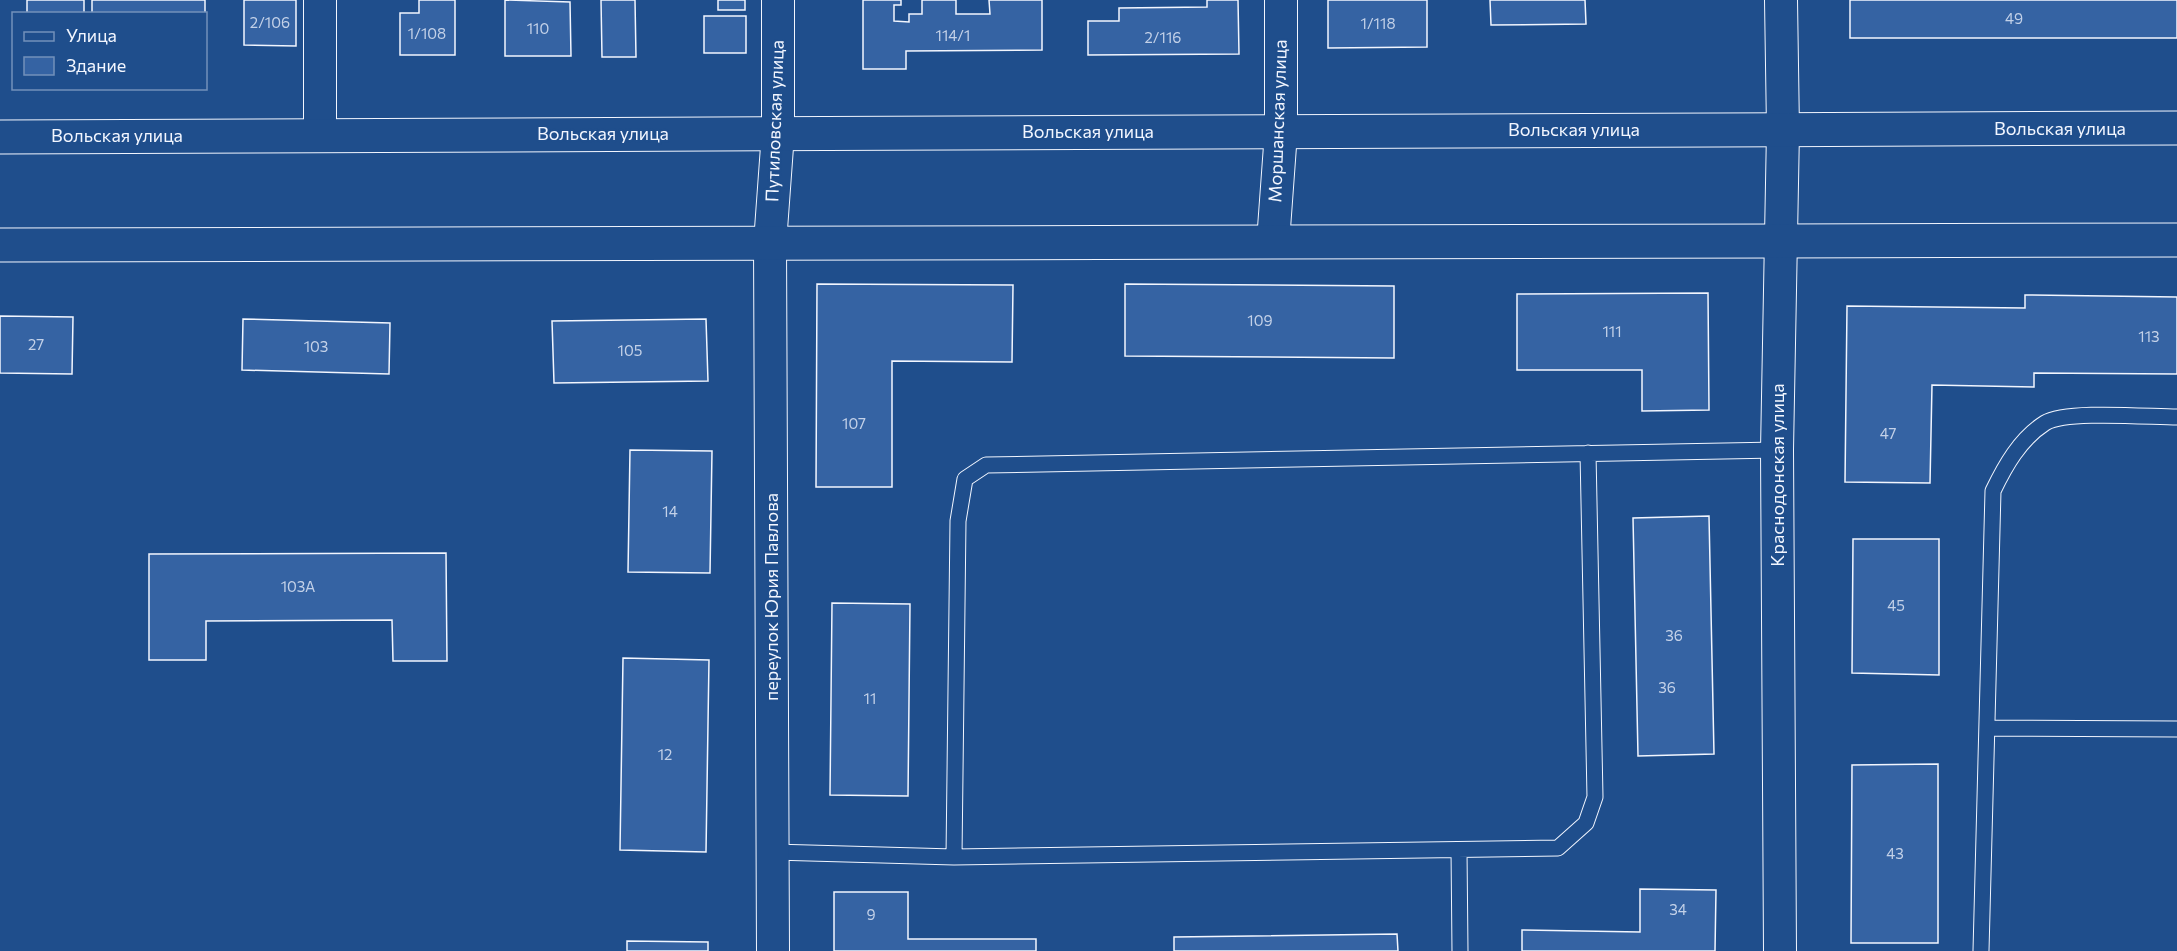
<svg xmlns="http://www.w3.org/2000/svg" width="2177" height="951" viewBox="0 0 2177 951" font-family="Commissioner,sans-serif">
<rect width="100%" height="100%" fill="#1f4e8c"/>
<!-- building -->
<path fill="#3563a3" stroke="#f2f6ff" stroke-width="1.5" d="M27 0H84V14H27Z
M92 0H205V14H92Z
M244 0H296V46L244 45Z
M419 0H455V55H400V13H419Z
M505 0 570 2 571 56H505Z
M601 0H635L636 57H602Z
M718 0H745V10H718Z
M863 0H901V5H894V21L909 22V14H922V0H956V14H990L989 0H1042V50L906 51V69H863Z
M1207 0H1238L1239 54 1088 55V21H1119V8L1207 7Z
M1328 0H1427V47L1328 48Z
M1490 0H1585L1586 24 1491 25Z
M1850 0H2177V38H1850Z
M704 16H746V53H704Z
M817 284 1013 285 1012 362 892 361V487H816Z
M1125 284 1394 286V358L1125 356Z
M1708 293 1709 410 1642 411V370H1517V294Z
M2025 295 2177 297V374L2034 373V387L1932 385 1930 483 1845 482 1847 306 2025 308Z
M0 316 73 317 72 374 0 373Z
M243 319 390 323 389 374 242 370Z
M706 319 708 381 554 383 552 321Z
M630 450 712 451 710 573 628 572Z
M1709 516 1714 754 1638 756 1633 518Z
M1853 539H1939V675L1852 673Z
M446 553 447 661H393L392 620 206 621V660H149V554Z
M832 603 910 604 908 796 830 795Z
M623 658 709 660 706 852 620 850Z
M1938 764V943H1851L1852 765Z
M1640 889 1716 890 1715 951H1522V930L1640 932Z
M834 892H908V939H1036V951H834Z
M1397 934 1398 951H1174V937Z
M627 941 708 942V951H627Z"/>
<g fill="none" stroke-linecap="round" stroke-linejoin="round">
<defs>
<path id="lane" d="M1987 728 2177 729
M1459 850 1460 951
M773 852 954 857 1558 848 1586 823 1595 797 1588 453
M954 857 958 521 965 479 986 465 1777 450
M1981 951 1993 491C2005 466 2020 439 2045 423 2066 410 2149 417 2177 417"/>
<path id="street" d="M320 0V135
M1273 242 1281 132V0
M773 951 770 243 778 133V0
M1780 951 1777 450 1783 130 1781 0"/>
<path id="secondary" d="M0 137 2177 128
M0 245 2177 240"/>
</defs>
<!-- lane casing -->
<use href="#lane" stroke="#f2f6ff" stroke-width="17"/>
<!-- street casing -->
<use href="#street" stroke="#f2f6ff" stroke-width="34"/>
<!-- secondary casing -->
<use href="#secondary" stroke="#f2f6ff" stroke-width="35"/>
<!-- lane -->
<use href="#lane" stroke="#1f4e8c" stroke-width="15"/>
<!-- street -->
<use href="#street" stroke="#1f4e8c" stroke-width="32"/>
<!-- secondary -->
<use href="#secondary" stroke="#1f4e8c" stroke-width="33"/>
</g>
<g text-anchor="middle" stroke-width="4.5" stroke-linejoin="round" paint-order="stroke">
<!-- number labels -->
<g font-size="15" fill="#c3d1e8">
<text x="2014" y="24">49</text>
<text x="270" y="28">2/106</text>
<text x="1378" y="29">1/118</text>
<text x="538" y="34">110</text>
<text x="427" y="39">1/108</text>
<text x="953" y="41">114/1</text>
<text x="1163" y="43">2/116</text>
<text x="1260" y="326">109</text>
<text x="1612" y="337">111</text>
<text x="2149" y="342">113</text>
<text x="36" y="350">27</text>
<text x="316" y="352">103</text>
<text x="630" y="356">105</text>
<text x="854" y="429">107</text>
<text x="1888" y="439">47</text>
<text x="670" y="517">14</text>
<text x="298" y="592">103А</text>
<text x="1896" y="611">45</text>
<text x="1674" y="641">36</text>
<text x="1667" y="693">36</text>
<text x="870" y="704">11</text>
<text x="665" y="760">12</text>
<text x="1895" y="859">43</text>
<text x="1678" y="915">34</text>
<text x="871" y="920">9</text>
</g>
<!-- street labels -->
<g font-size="18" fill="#f2f6ff" stroke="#1f4e8c">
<text transform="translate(775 121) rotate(-88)" y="6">Путиловская улица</text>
<text transform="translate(1278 121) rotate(-88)" y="6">Моршанская улица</text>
<text x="2060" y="135">Вольская улица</text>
<text x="1574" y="136">Вольская улица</text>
<text x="1088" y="138">Вольская улица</text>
<text x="603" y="140">Вольская улица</text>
<text x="117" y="142">Вольская улица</text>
<text transform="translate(1778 475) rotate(-90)" y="6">Краснодонская улица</text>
<text transform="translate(772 597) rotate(-90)" y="6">переулок Юрия Павлова</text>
</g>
</g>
<!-- legend -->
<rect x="12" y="12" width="195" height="78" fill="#1f4e8c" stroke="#7391ba" stroke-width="1.5"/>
<rect x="24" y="32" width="30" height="9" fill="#1f4e8c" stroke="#7391ba" stroke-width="1.5"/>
<text x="66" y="42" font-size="18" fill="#f2f6ff">Улица</text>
<rect x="24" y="57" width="30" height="18" fill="#3563a3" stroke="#7391ba" stroke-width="1.5"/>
<text x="66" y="72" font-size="18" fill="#f2f6ff">Здание</text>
</svg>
